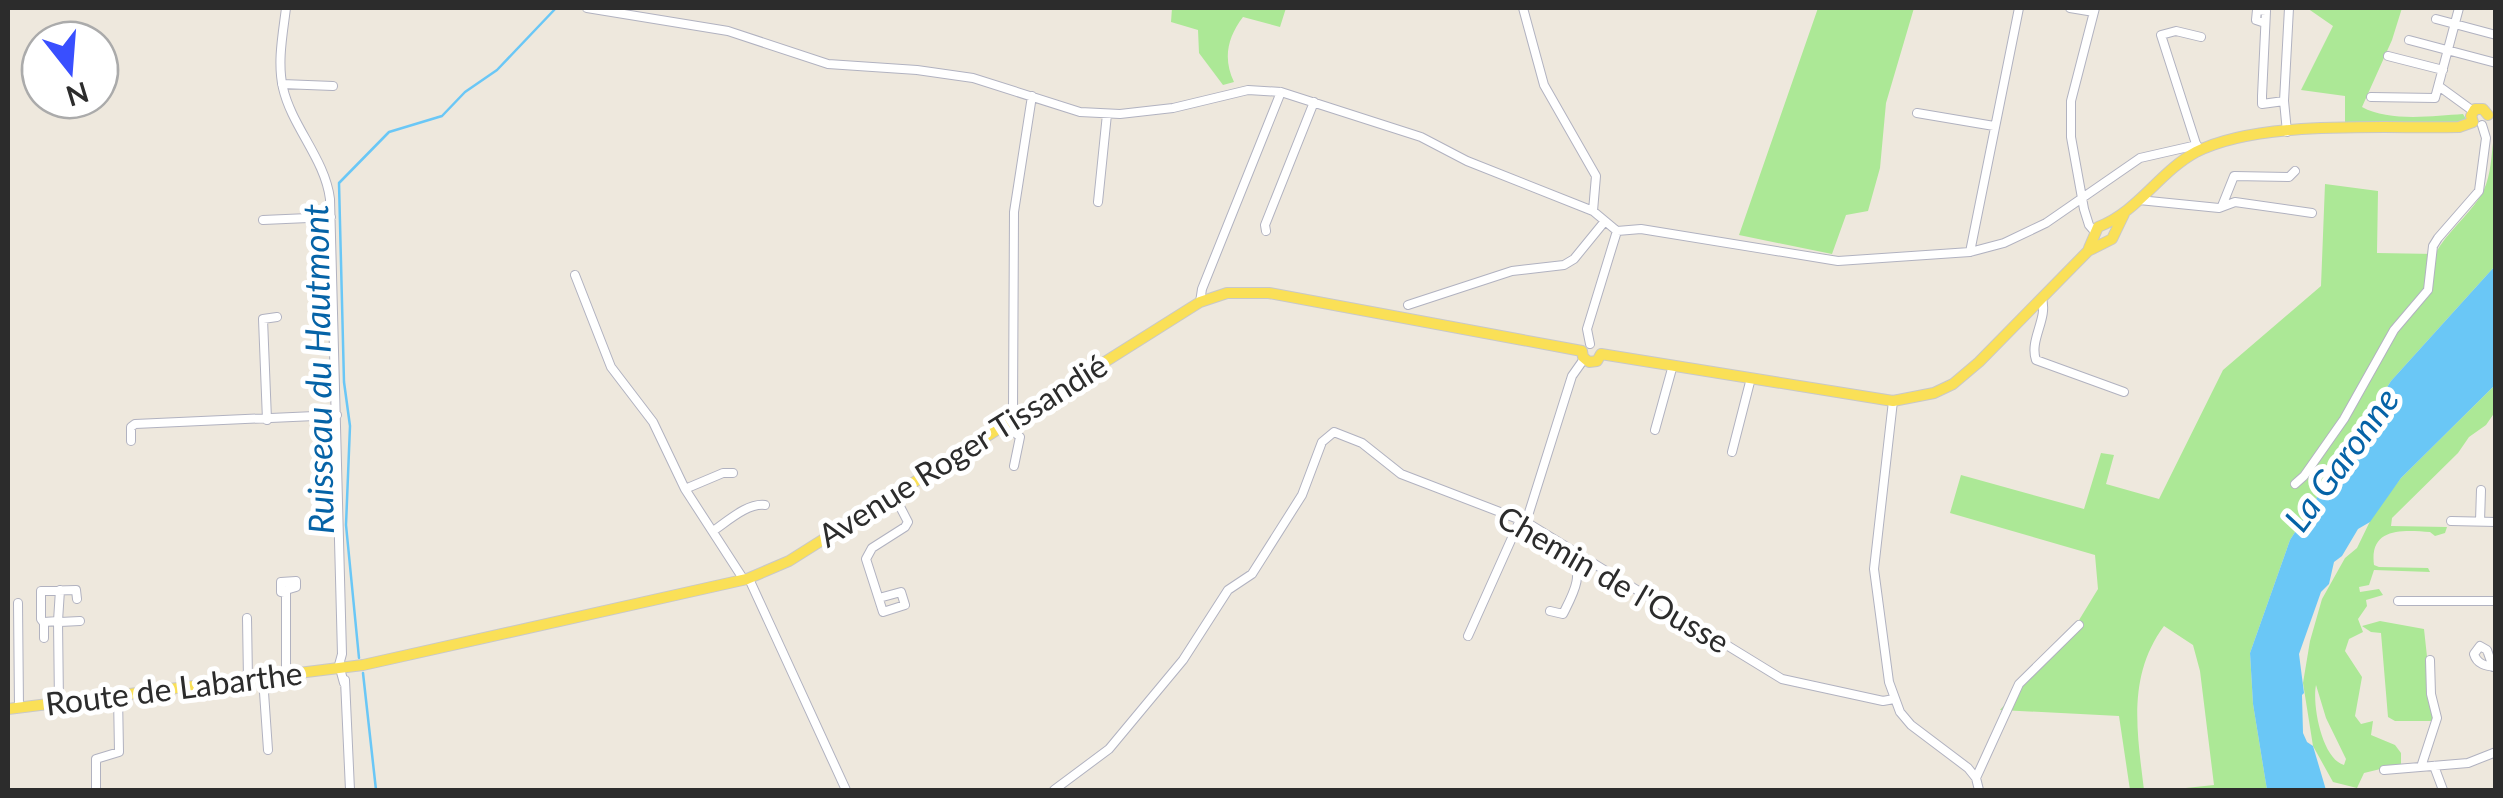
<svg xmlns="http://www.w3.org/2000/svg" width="2503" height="798" viewBox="0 0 2503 798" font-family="Lato,sans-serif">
<rect width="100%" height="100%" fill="#eee8dd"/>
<!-- green -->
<path fill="#ace896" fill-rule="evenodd" d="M1172 8H1286L1280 27 1243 17C1227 38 1223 59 1234 82L1223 85 1199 53 1198 30 1171 22Z
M1818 8H1914L1886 103 1880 168 1868 211 1846 215 1832 254 1739 235Z
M2307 8H2402L2392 40 2362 107C2389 122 2433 116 2463 114L2466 119 2459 124H2345V96L2301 90 2333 26Z
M2493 143 2495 266 2391 381 2290 540 2250 653 2253 704 2267 790H2167L2214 785 2200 671 2193 645 2164 626C2127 676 2137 732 2144 790H2130L2119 716 2000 710 2076 625 2098 589 2095 555 1950 513 1961 475 2084 509 2101 453 2114 455 2106 484 2159 499 2223 370 2321 286 2325 184 2378 191 2377 253 2435 254C2448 231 2466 218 2480 197 2490 182 2491 161 2493 143Z
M2495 385V412L2486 425 2469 437 2458 453 2392 518 2391 526 2447 527 2445 533 2435 536 2430 532C2403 530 2369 527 2374 565L2379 567 2428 568 2430 572 2374 570 2369 585 2359 587 2360 592 2379 589 2383 595 2366 600 2367 606 2358 619 2363 632 2349 639 2345 651 2362 677 2355 716 2361 724 2373 721 2371 735 2395 745 2401 753V764L2364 773 2357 788 2333 782 2313 746 2303 683 2310 641 2322 599 2345 558 2357 548 2374 513 2401 478ZM2316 685 2326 718 2346 759 2344 765C2322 759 2312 705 2316 685Z
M2380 621 2424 629 2434 721H2395L2388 717 2381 633 2371 632 2362 626Z"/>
<!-- water -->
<path fill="#6ac7f6" d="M2495 266V385L2401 478 2370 522 2358 529 2342 556 2334 562 2329 584 2321 592 2299 654 2304 693 2302 695 2303 733 2307 742 2313 746 2326 790H2267L2253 704 2250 653 2290 540 2391 381Z"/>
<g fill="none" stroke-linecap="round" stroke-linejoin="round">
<!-- stream -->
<path stroke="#6ac7f6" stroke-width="2.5" d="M359 658 346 525 350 426 344 382 339 183 389 132 442 116 465 92 497 70 556 8
M363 673 376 790"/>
<defs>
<path id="minor" d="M286 8C283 33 277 62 283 88 292 127 325 159 330 199L342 654 339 665 344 683
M587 8 728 31 828 64 917 70 973 78 1080 112 1120 114 1173 108 1248 90 1281 92 1421 137 1467 161 1593 211
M1523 8 1544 85 1596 176 1593 211 1617 231 1587 329 1590 344
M2070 8 2094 12
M2436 19 2496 35
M2265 23 2256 20 2257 10 2266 11 2262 96V104L2284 101
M2409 40 2496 63
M2388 56 2443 70
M282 84 333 86
M2440 87 2473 111
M2371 97 2435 98 2459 8
M1917 113 1994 126
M2287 132 2284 101 2289 8
M2197 147 2161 35 2176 31 2201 37
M2139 200 2219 208 2235 202 2312 213
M1098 202 1107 114
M2222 206 2234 176 2289 177 2295 171
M263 220 331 217
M1266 231 1265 225 1314 102
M1617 231 1641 229 1838 261 1970 252 2004 243 2046 223 2140 158 2197 145
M2095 232 2089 225 2084 209 2071 137V101L2095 8
M1970 252 2019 8
M575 275 611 367 653 422 685 489 742 577 750 581 846 790
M2042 299C2048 319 2029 340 2036 360L2124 392
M1200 302 1202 289 1281 92
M1408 305 1512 271 1564 265 1574 259 1605 221
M1893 401 1874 569 1889 682 1900 712 1911 725 1968 768 1976 778 1979 790
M1016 417 1013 411 1014 212 1032 96
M267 420 263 319 277 317
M1005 424 1020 437 1014 466
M1655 430 1673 365
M131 441V427L135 424 337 415
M1732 452 1751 378
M2295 484 2304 476 2344 419 2394 330 2428 290 2433 246 2438 238 2479 191 2486 138 2482 125
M685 489 723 473H733
M2451 521 2496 522
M2480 521 2481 490
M1526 522 1572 376 1584 359
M713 531C728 521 747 503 765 505
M286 593 281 592V582L296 581V587L286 590V675
M879 598 901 592 905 605 883 612 866 559 872 548 905 527 908 522 894 495
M2398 601H2496
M18 603 19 708
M1550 611 1563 614C1574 592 1584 576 1571 553
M247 618 248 680
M58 621 60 590
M60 622 80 621
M44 623 41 619V591L76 590 77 599
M1468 636 1520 520
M44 638V622L58 621 59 704
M2493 667 2487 650 2480 646 2474 654C2477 664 2485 666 2496 667
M263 678 268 750
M345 680 350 790
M2434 766 2443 790
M2421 767 2437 718 2431 694 2430 660
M2384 770 2468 763 2496 752
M1976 778 2019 684 2079 625
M96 790V759L119 752 118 696
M1054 790 1109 749 1183 660 1228 590 1252 574 1302 495 1322 442 1334 432 1362 443 1401 474 1526 522 1782 679 1883 701 1894 699"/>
<path id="major" d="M2473 122 2471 116 2475 109H2483L2488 115
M2089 248 2098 227C2138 212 2159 172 2196 152 2260 119 2386 129 2459 127L2473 122
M1582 351 1583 357 1589 362 1597 361 1601 354
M1601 354 1893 401 1934 393 1953 384 1979 362 2088 251 2112 239 2124 214
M8 709 363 665 747 579 789 561 1200 302 1227 293H1269L1582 351"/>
</defs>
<!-- minor casing -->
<use href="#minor" stroke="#b1b2c0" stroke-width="10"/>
<!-- major casing -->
<use href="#major" stroke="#c8c8c8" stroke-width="12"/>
<!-- minor -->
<use href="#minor" stroke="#fff" stroke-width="8"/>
<!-- major -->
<use href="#major" stroke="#fae057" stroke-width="10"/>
</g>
<g text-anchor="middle" stroke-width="10" stroke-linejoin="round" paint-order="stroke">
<!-- street labels -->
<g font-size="32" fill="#2c2c2c" stroke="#fff">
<text transform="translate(963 451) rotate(-32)" y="11">Avenue Roger Tissandié</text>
<text transform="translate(1613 580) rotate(30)" y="11">Chemin de l'Ousse</text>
<text transform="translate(174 689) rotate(-7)" y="11">Route de Labarthe</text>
</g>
<!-- water labels -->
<g font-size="35" font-style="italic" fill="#0563a7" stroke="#fff">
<text transform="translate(319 369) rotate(-91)" y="12">Ruisseau du Hautmont</text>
<text transform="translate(2342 460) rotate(-54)" y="12">La Garonne</text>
</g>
</g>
<!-- border -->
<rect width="2503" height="798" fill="none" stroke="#2c2c2c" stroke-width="20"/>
<!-- north arrow -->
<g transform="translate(70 70) rotate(163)"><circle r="48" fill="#ffffff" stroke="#ababab" stroke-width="2.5"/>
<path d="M0-8L18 38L0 25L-18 38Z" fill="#394fff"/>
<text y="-15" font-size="28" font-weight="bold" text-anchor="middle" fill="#2c2c2c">N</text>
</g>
</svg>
